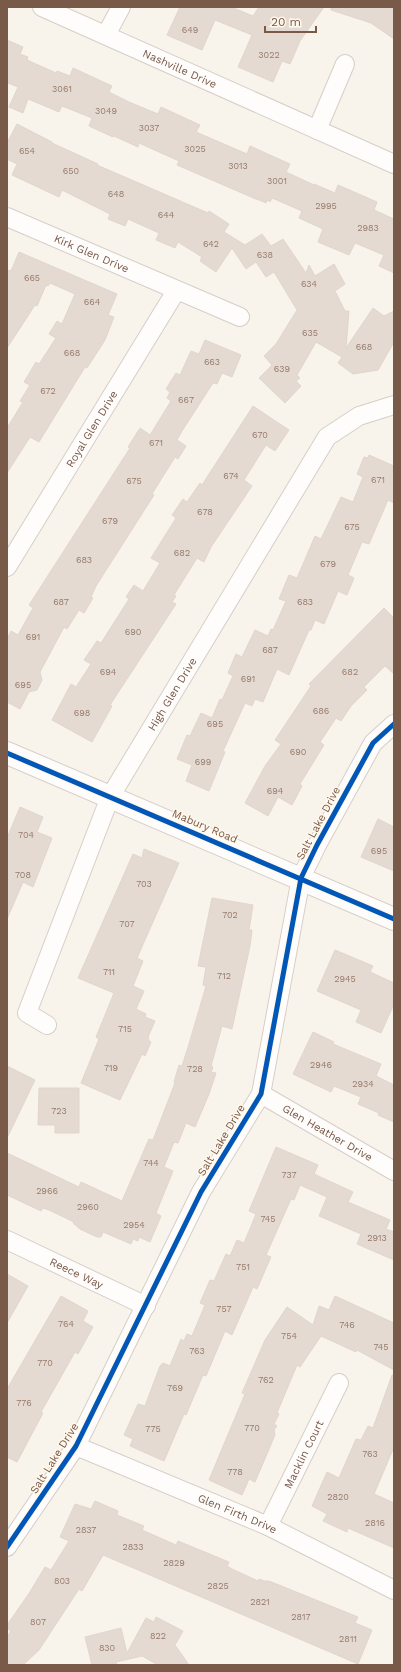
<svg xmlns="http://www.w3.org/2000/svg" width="401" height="1672" viewBox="0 0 401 1672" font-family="'Work Sans',sans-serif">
<rect width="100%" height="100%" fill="#f8f3eb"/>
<!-- building -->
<path fill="#e5dad1" stroke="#e1d6cd" d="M180 7H231L253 16 259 7H324L300 41 290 64 282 61 273 82 238 67 252 35 215 20 202 50 167 35Z
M331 7H394V39L371 23 331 10Z
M7 40 23 47 20 54 28 57 27 60 56 73 57 71 70 76 73 68 112 86 109 92 129 102 158 114 161 107 200 125 196 132 247 154 250 146 290 164 286 172 314 185V184L335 193 338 185 377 202 374 210 394 219V273L379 266 384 255 355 243 349 255 318 242 323 229 299 218 302 211 272 198 270 202 268 200 266 203 257 199 258 200 177 165 179 161 139 143 138 147 114 136 113 137 89 126 92 118 62 106 59 112 28 99 23 113 9 107 18 87 8 83 7 85Z
M17 124 52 142V143L98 164 97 165 208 213 209 211 229 224 224 232 245 245 262 234 271 246 283 239 306 273 309 265 315 276 334 264 345 284 335 291 345 311H349L346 348 373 308 384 316 394 311V342L378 370 353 374 338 363 342 357 316 342 297 375 300 378 296 381 301 386 285 403 259 378 272 365 264 356 276 344 297 310 274 272 266 277 256 262 246 269 232 248 216 272 200 261 202 257 178 242 175 248 156 240 159 233 128 219 125 226 108 219 110 214 62 190 59 197 12 175 17 164 7 159V143Z
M19 252 117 294 108 315 114 317 105 340 87 368 85 367 39 442 30 437 7 473V428L23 402 20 401 30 385 24 382 36 362 39 364 56 338 49 334 57 321 62 324 75 294 50 283 48 286 46 285 37 306 35 305 7 348V270L11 271Z
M205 340 241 355 232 377 222 373 217 384 213 383 182 431 177 440 186 446 178 459 175 457 152 494 154 495 96 586 91 597 93 598 84 613 79 610 67 629 64 627 40 672 42 680 37 690 29 692 20 709 7 702V639L11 631 18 635 33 608 29 605 130 448 128 447 140 428 150 435 171 401 167 398 170 392 166 389 176 373 180 375 191 351 199 354Z
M253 406 289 430 275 451 266 445 244 480 252 486 211 547 204 562 197 558 174 595 176 596 172 602 176 604 110 705 112 706 92 742 52 720 71 684 76 687 91 664 84 660 97 641 101 643 129 599 126 597 134 585 143 591 160 563 151 558 176 518 172 515 183 499 187 502 200 483 202 485Z
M369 455 394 466V503L388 500 369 544 362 542 348 575 354 578 347 595 338 591 324 624 315 620 311 630H309L289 675 277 669 263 702 255 699 252 706 245 703 223 751 225 752 209 791 186 781 192 765 177 759 187 735 190 736 201 713 212 718 220 699 222 700 233 676 228 673 236 654 242 657 255 630 268 636 271 629 273 630 286 601 279 599 289 575 297 578 315 536 321 539 341 497 353 502 363 477 357 474 364 457 368 458Z
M384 608 394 618V674L385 666 364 687 367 690 351 706 341 721 336 718 320 742 324 745 300 784 302 786 292 805 278 797 268 816 245 803 265 766 281 744 275 740 311 686 309 684Z
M20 807 43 817 37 832 52 838 33 887 23 882 7 919V838Z
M378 819 394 827V871L361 857Z
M144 849 179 863 137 958 143 961 133 986 144 991 136 1009 146 1014 145 1017 155 1021 148 1037 149 1038 148 1040 151 1042 145 1056 142 1054 120 1100 81 1083 99 1039 96 1037 114 993 78 978 133 854 142 858Z
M212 898 253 905 249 930H252L250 946 232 1029 222 1026 211 1066 213 1067 211 1072 216 1073 209 1094 195 1127 186 1123 178 1143 174 1142 164 1167 173 1171 156 1213 161 1216 150 1242 139 1237 138 1241 133 1239 131 1244 103 1232 101 1237H97L80 1229 73 1223 74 1222 49 1210 43 1208 41 1211 7 1195V1153L79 1187 81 1182 122 1201 149 1139 153 1140 175 1083 174 1082 179 1065 182 1066 189 1044 206 986 203 985 206 967 198 966Z
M335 950 373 966 370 972 394 983V1004L381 1033 356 1022 361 1010 317 991Z
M313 1032 334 1042 333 1044 381 1064 376 1076 394 1085V1122L378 1115 379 1113 358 1104 361 1097 334 1086 331 1092 293 1074Z
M7 1066 35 1080 7 1138Z
M39 1088H79V1133H55V1125H38Z
M276 1147 318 1165 314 1174 353 1192 348 1202 390 1220 386 1229 394 1232V1260L357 1244 361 1234 319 1216 327 1197 300 1185 294 1200 291 1199 266 1255 271 1257 257 1289 253 1287 232 1335 225 1331 206 1376 203 1375 186 1415 184 1414 164 1461 130 1446 133 1439 124 1435 138 1404 145 1406 160 1366 163 1363 170 1366 181 1339 184 1341 187 1334 192 1336 205 1305 200 1303 210 1280 214 1281 226 1254 230 1256 237 1240 244 1243 256 1214 249 1211Z
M7 1274 28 1286 7 1323Z
M61 1296 88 1311 83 1321 93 1327 78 1354 75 1352 41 1412 43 1413 17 1462 7 1457V1389Z
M335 1296 394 1323V1370L357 1350 356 1352 321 1336 300 1367 297 1365 277 1413 279 1414 274 1424 277 1426 274 1430 275 1435 255 1482 249 1479 242 1495 209 1480 245 1394 242 1393 265 1340 287 1307 313 1325 319 1306 329 1310Z
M392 1375 394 1376V1447L374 1494 394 1503V1548L348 1528 347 1532 323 1521 327 1514 312 1506 327 1472 339 1478 356 1439 361 1440 368 1426 373 1428Z
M95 1501 118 1511 117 1515 144 1526 142 1530 176 1545 178 1541 229 1562 227 1566 232 1569 258 1581 259 1579 264 1581H269L358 1617 355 1623 372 1630 358 1664 103 1555 82 1591 79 1589 39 1650 23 1665H7V1637L11 1631 7 1628V1625L28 1595 45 1567 51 1570 69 1541 60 1537 75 1504 91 1509Z
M156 1617 183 1631 175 1645 189 1665H158L142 1656 116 1662 117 1665H92L85 1637 121 1628 127 1653 146 1618 154 1622Z"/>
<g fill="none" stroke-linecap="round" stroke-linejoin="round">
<defs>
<g id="minor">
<path id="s1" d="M42 7 394 164"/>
<path d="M106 35 121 7"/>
<path d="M317 130 345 64"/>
<path id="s2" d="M7 217 240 317"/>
<path id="s3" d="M7 567 176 291"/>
<path id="s4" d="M47 1025 27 1013 110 797 327 437 359 416 394 405"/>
<path id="s5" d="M261 1094 394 1171"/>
<path id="s6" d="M7 1240 146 1306"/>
<path id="s7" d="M76 1446 268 1526 394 1590"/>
<path id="s8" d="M268 1526 339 1383"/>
<path d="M7 1547 76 1446 201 1192 261 1094 301 878 317 845 373 743 394 724"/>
</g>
<path id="secondary" d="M7 753 394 919"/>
</defs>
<!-- minor casing -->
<use href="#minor" stroke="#d6cec8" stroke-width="20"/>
<!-- secondary casing -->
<use href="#secondary" stroke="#d8cec7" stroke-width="24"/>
<!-- minor -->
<use href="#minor" stroke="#fefdfc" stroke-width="18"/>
<!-- secondary -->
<use href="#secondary" stroke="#fefdfc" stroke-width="22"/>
<defs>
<path id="cycleway" d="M7 753 394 919
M7 1547 76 1446 201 1192 261 1094 301 878 317 845 373 743 394 724"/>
</defs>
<!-- cycleway casing -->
<use href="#cycleway" stroke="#fff8ed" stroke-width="8"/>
<!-- cycleway -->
<use href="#cycleway" stroke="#0057b8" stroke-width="5"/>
</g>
<g text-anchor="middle" stroke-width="3" stroke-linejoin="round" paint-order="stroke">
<!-- number labels -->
<g font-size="9" fill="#967b6c">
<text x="190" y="33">649</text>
<text x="269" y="58">3022</text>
<text x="62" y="92">3061</text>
<text x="106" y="114">3049</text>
<text x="149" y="131">3037</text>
<text x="195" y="152">3025</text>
<text x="27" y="154">654</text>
<text x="238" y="169">3013</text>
<text x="71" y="174">650</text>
<text x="277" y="184">3001</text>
<text x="116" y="197">648</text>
<text x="326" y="209">2995</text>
<text x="166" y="218">644</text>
<text x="368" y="231">2983</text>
<text x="211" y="247">642</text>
<text x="265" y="258">638</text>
<text x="32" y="281">665</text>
<text x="309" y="287">634</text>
<text x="92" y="305">664</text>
<text x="310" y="336">635</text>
<text x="364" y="350">668</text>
<text x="72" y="356">668</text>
<text x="212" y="365">663</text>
<text x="282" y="372">639</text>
<text x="48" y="394">672</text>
<text x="186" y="403">667</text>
<text x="260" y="438">670</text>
<text x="156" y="446">671</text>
<text x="231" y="479">674</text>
<text x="378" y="483">671</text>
<text x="134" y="484">675</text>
<text x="205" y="515">678</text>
<text x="110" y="524">679</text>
<text x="352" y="530">675</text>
<text x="182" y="556">682</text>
<text x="84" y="563">683</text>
<text x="328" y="567">679</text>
<text x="61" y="605">687</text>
<text x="305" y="605">683</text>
<text x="133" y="635">690</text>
<text x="33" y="640">691</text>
<text x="270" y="653">687</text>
<text x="108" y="675">694</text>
<text x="350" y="675">682</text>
<text x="248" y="682">691</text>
<text x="23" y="688">695</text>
<text x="321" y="714">686</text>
<text x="82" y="716">698</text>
<text x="215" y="727">695</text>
<text x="298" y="755">690</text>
<text x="203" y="765">699</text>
<text x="275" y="794">694</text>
<text x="26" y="838">704</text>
<text x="379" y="854">695</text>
<text x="23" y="878">708</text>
<text x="144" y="887">703</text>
<text x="230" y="918">702</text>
<text x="127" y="927">707</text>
<text x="109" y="975">711</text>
<text x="224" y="979">712</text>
<text x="345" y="982">2945</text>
<text x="125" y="1032">715</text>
<text x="321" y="1068">2946</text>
<text x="111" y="1071">719</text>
<text x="195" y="1072">728</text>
<text x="363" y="1087">2934</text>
<text x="59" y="1114">723</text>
<text x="151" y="1166">744</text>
<text x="289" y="1178">737</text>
<text x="47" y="1194">2966</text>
<text x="88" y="1210">2960</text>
<text x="268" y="1222">745</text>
<text x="134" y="1228">2954</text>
<text x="377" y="1241">2913</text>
<text x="243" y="1270">751</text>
<text x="224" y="1312">757</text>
<text x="66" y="1327">764</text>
<text x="347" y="1328">746</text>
<text x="289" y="1339">754</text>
<text x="381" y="1350">745</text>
<text x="197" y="1354">763</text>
<text x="45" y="1366">770</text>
<text x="266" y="1383">762</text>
<text x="175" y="1391">769</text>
<text x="24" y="1406">776</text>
<text x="252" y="1431">770</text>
<text x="153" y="1432">775</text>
<text x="370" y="1457">763</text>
<text x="235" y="1475">778</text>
<text x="338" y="1500">2820</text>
<text x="375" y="1526">2816</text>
<text x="86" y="1533">2837</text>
<text x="133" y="1550">2833</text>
<text x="174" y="1566">2829</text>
<text x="62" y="1584">803</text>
<text x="218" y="1589">2825</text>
<text x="260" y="1605">2821</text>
<text x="301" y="1620">2817</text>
<text x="38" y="1625">807</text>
<text x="158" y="1639">822</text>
<text x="348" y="1642">2811</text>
<text x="107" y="1651">830</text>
</g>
<!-- street labels -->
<g font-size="11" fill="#795948" stroke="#fff8ed">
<text dy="4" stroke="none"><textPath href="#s1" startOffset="151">Nashville Drive</textPath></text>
<text dy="4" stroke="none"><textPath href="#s2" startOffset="92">Kirk Glen Drive</textPath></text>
<text dy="4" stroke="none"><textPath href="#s3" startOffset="162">Royal Glen Drive</textPath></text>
<text dy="4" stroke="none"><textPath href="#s4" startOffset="375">High Glen Drive</textPath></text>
<text transform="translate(318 823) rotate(-62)" y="4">Salt Lake Drive</text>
<text transform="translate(205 826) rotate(23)" y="4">Mabury Road</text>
<text dy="4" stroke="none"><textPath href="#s5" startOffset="77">Glen Heather Drive</textPath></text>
<text transform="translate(221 1140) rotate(-59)" y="4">Salt Lake Drive</text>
<text dy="4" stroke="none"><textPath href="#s6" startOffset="77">Reece Way</textPath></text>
<text dy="4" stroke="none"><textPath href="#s8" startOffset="80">Macklin Court</textPath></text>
<text transform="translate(54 1458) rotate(-58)" y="4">Salt Lake Drive</text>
<text dy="4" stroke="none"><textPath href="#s7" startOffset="175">Glen Firth Drive</textPath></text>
</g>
</g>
<!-- border -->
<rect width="401" height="1672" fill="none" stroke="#795948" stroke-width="16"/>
<!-- scale -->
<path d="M265 26v6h51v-6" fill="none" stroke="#795948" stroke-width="2"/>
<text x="271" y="26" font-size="12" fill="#795948" stroke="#fff8ed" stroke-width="3" paint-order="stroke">20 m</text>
</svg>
